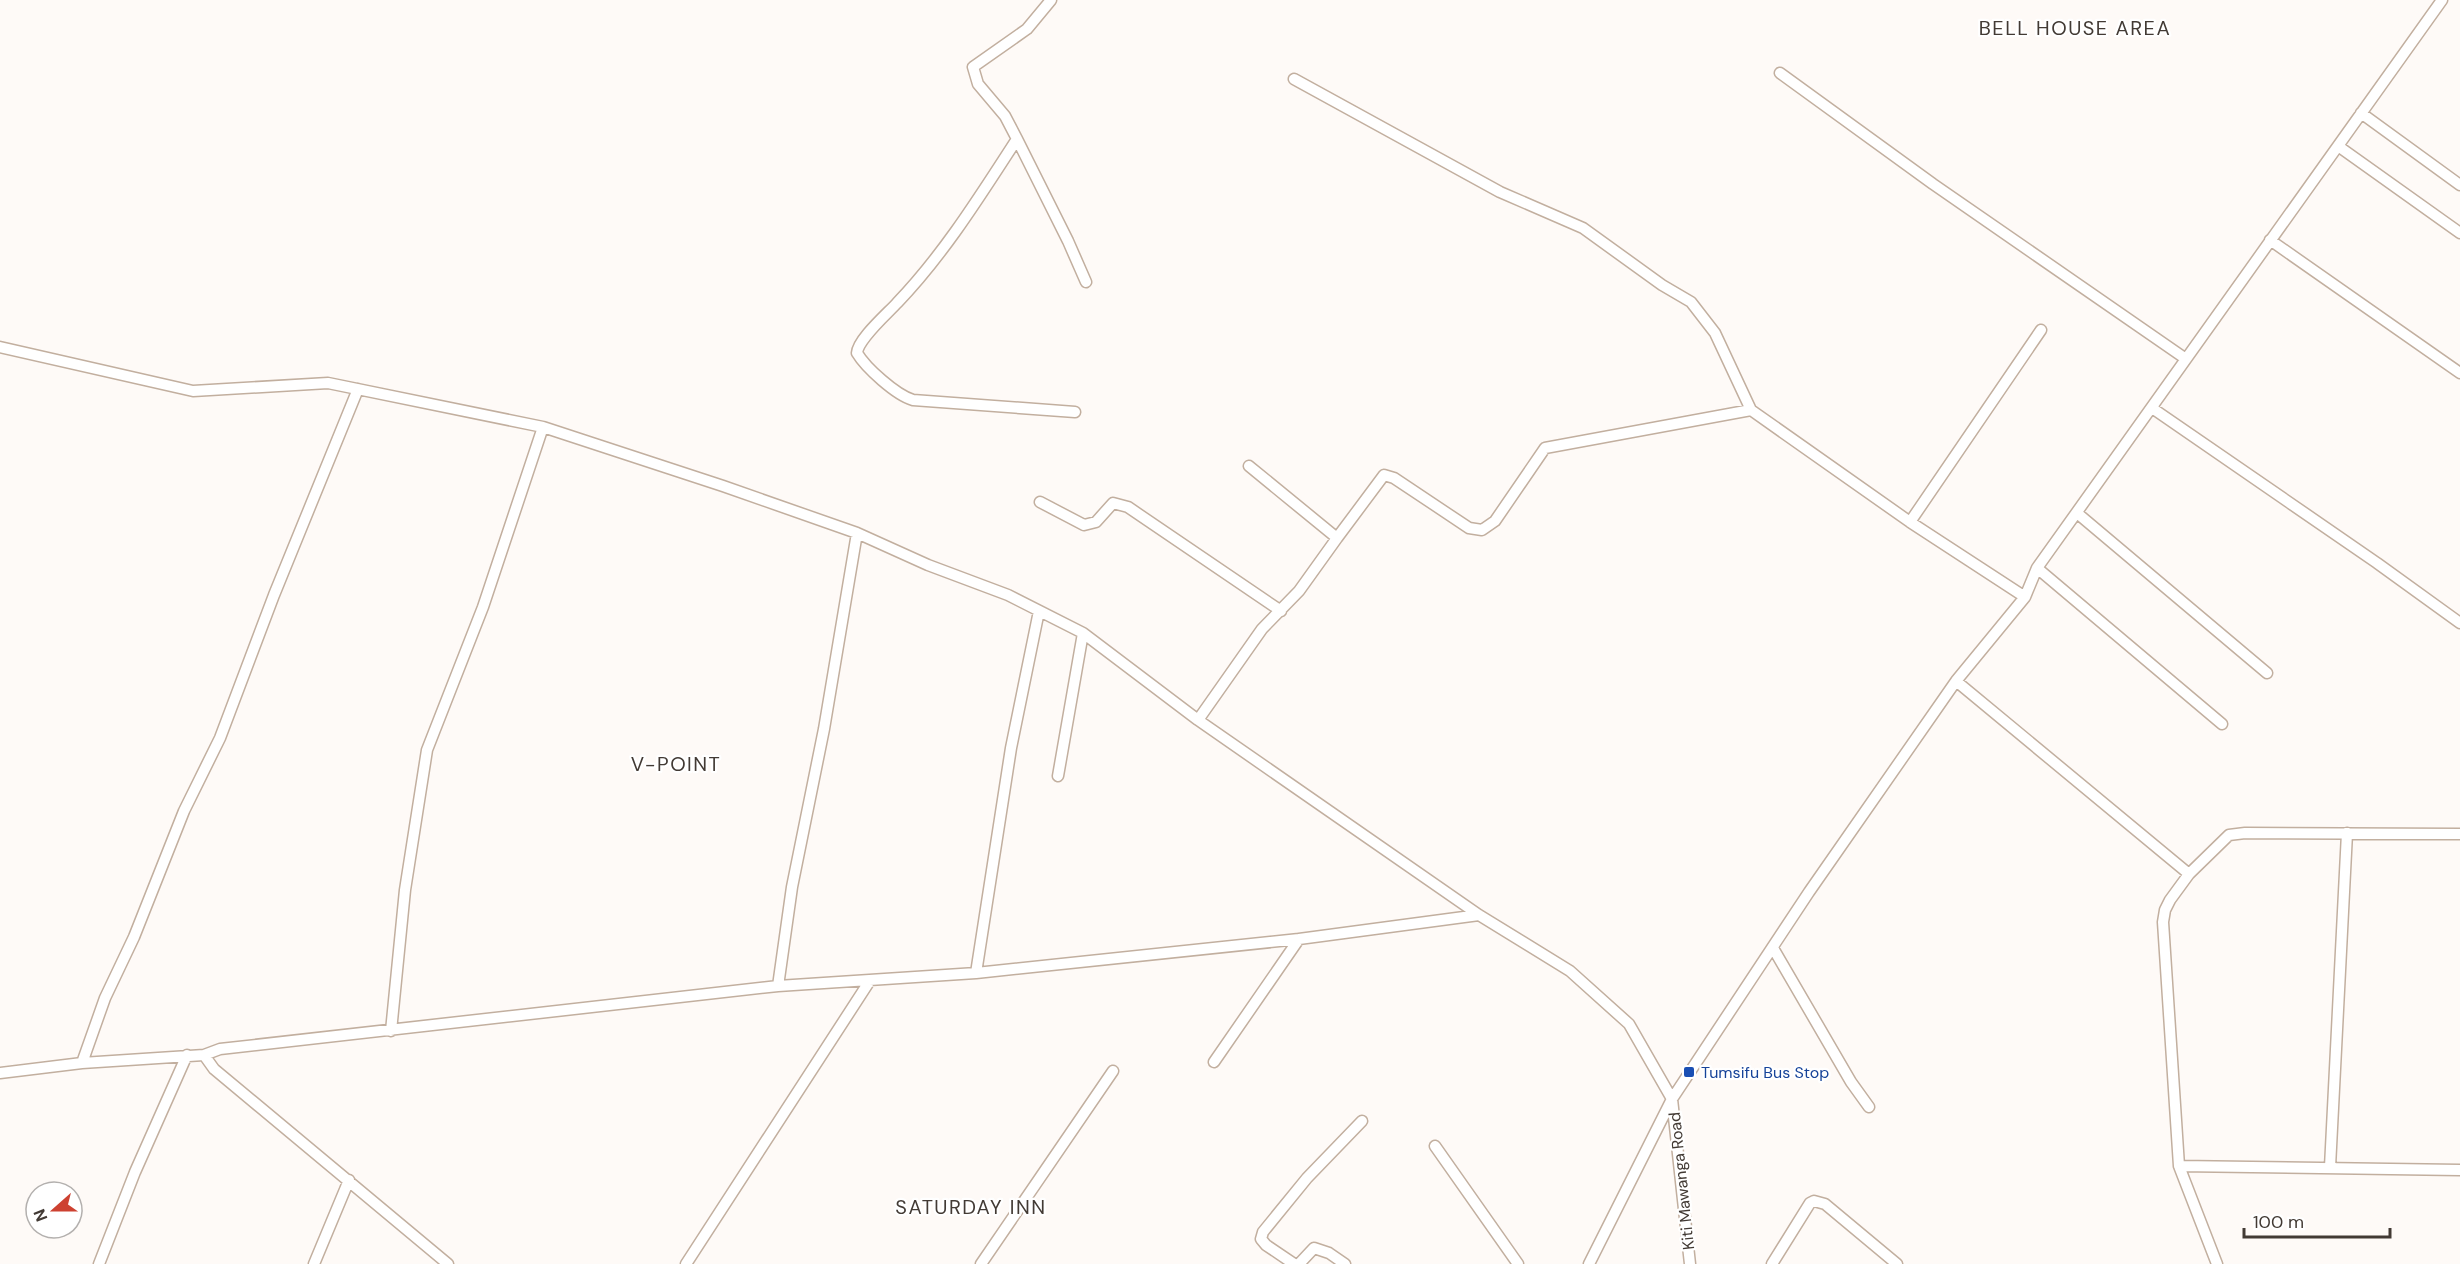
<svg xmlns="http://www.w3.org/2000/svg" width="2460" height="1264" viewBox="0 0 2460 1264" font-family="'DM Sans',sans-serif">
<rect width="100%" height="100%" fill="#fefaf7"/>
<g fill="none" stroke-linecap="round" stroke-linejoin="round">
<defs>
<path id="minor" d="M1051 0 1027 29 973 67 978 84 1005 116 1017 139 1068 241 1086 282
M1780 73 1933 184 2186 359
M1294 79 1500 192 1583 228 1662 285 1691 302 1715 333 1751 410 1910 522 2025 597
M2361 113 2460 185
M1017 139C980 196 944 254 897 303 887 314 858 339 857 353 866 368 896 395 913 400L1075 412
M2338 146 2460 233
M2270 240 2460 373
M0 347 193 391 328 383 543 427 723 486 857 533 928 565 1008 595 1083 633 1198 720 1479 915 1570 971 1629 1024 1672 1099 1690 1264
M2152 408 2377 563 2460 623
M1040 502 1084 525 1096 522 1113 503 1128 507 1281 611
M2077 513 2267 673
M1910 522 2041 330
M1337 538 1384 475 1394 478 1469 528 1482 530 1495 521 1545 448 1751 410
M2037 568 2222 724
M1956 681 2189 874
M1198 720 1262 629 1299 591 1337 538 1249 466
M1058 776 1083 633
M1773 948 1851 1082 1869 1107
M976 973 1011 748 1039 611
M778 986 792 887 824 729 857 533
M391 1031 405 890 427 750 483 607 543 427
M204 1055 214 1069 448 1264
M1214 1062 1299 939
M82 1063 105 998 134 937 184 811 220 738 274 595 358 389
M0 1073 82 1063 204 1055 220 1049 778 986 976 973 1299 939 1479 915
M1435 1146 1518 1264
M2179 1166 2460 1170
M2330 1167 2347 833
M99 1264 135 1172 187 1055
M314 1264 349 1180
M686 1264 869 982
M981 1264 1113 1071
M1294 1264 1266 1245 1261 1239 1263 1232 1307 1178 1362 1121
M1299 1264 1314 1248 1329 1253 1345 1264
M1589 1264 1672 1099 1809 892 1956 681 2025 597 2037 568 2442 0
M1772 1264 1810 1203 1814 1201 1825 1204 1897 1264
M2217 1264 2179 1166 2163 922 2165 910 2170 900 2189 874 2229 835 2245 833 2460 834"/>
</defs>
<!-- minor casing -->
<use href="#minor" stroke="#c2af9f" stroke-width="13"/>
<!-- minor -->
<use href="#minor" stroke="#fff" stroke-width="10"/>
</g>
<!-- markers -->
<rect fill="#1a4fb4" stroke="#fff" stroke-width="2" x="1683" y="1066" width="12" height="12" rx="3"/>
<g text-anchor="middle" stroke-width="4.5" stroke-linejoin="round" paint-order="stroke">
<!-- transit labels -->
<g font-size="16" fill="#164399" stroke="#fff" text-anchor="start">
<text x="1701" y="1078">Tumsifu Bus Stop</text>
</g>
<!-- street labels -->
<g font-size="16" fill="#423a34" stroke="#fff">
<text transform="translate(1681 1181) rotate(-96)" y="6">Kiti Mawanga Road</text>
</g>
<!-- quarter labels -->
<g font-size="20" letter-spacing="1.5" fill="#423a34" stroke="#fff">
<text x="2075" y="35">BELL HOUSE AREA</text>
<text x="676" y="771">V-POINT</text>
<text x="971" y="1214">SATURDAY INN</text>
</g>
</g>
<!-- north arrow -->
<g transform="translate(54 1210) rotate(249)"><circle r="28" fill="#ffffff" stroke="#b3b0ae" stroke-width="1.5"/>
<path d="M0-4.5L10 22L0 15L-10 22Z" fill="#cd4131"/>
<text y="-9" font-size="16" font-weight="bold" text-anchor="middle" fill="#423a34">N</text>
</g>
<!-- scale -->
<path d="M2244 1228v9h146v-9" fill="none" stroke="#423a34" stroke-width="3"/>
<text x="2253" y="1228" font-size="18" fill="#423a34" stroke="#ffffff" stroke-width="4.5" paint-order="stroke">100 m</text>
</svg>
